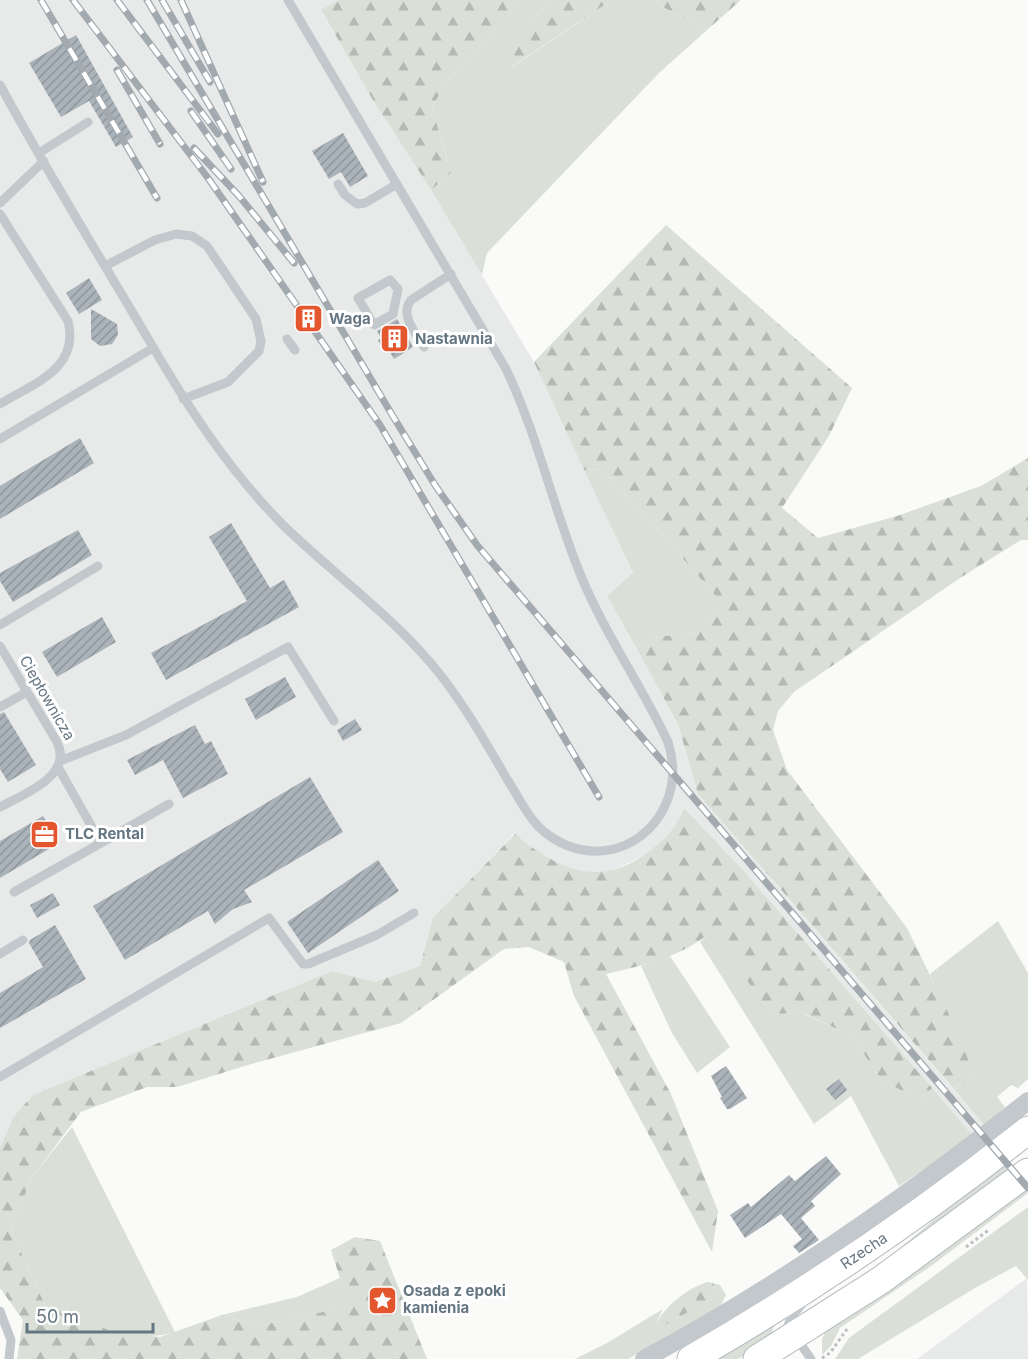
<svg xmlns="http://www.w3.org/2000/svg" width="1028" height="1359" viewBox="0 0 1028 1359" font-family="Inter,sans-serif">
<defs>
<pattern id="forest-firs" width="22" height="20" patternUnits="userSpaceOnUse" patternTransform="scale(1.5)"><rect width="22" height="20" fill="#dadfd7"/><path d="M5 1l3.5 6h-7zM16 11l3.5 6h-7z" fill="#b4b9b4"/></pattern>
<pattern id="building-hatch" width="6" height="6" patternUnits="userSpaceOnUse" patternTransform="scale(1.5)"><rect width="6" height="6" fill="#aab3b9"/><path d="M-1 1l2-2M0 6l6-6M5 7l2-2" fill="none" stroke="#8e969c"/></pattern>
</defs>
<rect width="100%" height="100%" fill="#fafaf8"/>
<!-- built -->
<path fill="#e8e9e9" d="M0 0H339L321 11 371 97 431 190 534 362 633 574 607 596 678 724 698 794 985 1126 973 1136 743 870 684 808 679 823 666 838 644 856 611 871 590 874 565 867 543 856 514 834 434 918 420 966 375 982 332 971 33 1095 14 1116 0 1147Z
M1027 1278 1028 1359H917Z"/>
<!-- green -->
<path fill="#dadfd7" d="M523 0H554L519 29 512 67 612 0H656L661 6 707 30 659 73 487 253 482 275 431 190 451 173 432 108 446 82Z
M600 469 638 507 722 603 699 633 651 637 635 646 607 596 633 573 584 470Z
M998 921 1028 973V1079L1018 1088 1011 1085 997 1097 1005 1107 985 1126 952 1087 975 1079 930 974Z
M712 930 771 1014 802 1013 852 1036 882 1081 922 1100 932 1088 973 1136 899 1186 851 1096 814 1124 700 942Z
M670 956 730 1047 697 1073 672 1033 641 966Z
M72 1127 175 1332C131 1346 85 1321 45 1305L11 1230 32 1177Z
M1002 1162 1012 1173 898 1257 801 1316 892 1255Z
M1024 1188 1028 1193 931 1266 840 1328 831 1346 822 1355V1340L826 1329Z
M1028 1207V1280L1016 1266 975 1288 858 1359H835L849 1338Z
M340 1278 346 1297 332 1310 257 1326 222 1315 297 1297Z
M713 1283 720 1285 726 1295 720 1307 628 1359H575L607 1343 663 1309 651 1332 719 1295Z
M775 1323 769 1340 738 1359H710Z"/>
<!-- forest -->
<path fill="url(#forest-firs)" d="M339 0H523L446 82 432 108 451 173 431 190 371 97 321 10Z
M554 0H612L511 67 519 29Z
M656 0H741L707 30 661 6Z
M666 225 852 388 829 436 782 508 818 538 897 516 981 486 1028 458V540H1021L960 578 794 692 778 711 773 730 787 770 907 928 960 1037 975 1079 952 1087 698 794 678 724 635 646 651 637 699 633 722 603 638 507 600 469 584 470 534 362Z
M684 808 743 870 932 1088 922 1100 882 1081 852 1036 803 1013 771 1014 712 931C682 957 644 965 606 974L671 1094 718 1211 712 1252 574 996 564 962 529 947 504 949 401 1023 248 1065 177 1087H147L81 1112 32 1177 11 1230 45 1305 114 1332 160 1337 222 1315 257 1326 332 1310 346 1297 331 1250 355 1237 380 1241 427 1359H17L23 1320 0 1288V1147L14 1116 33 1095 332 971 375 982 420 966 433 918 515 834C558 870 601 890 651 850 666 838 677 827 684 808Z
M707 1282 713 1283 719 1295 650 1333C663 1309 680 1292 707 1282Z"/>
<!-- building -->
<path fill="url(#building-hatch)" d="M76 35 133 137 116 147 89 101 61 117 29 63Z
M343 133 368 176 350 187 341 172 329 179 312 151Z
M89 278 102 300 79 314 66 293Z
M91 309 117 324 118 335 112 344 100 346 91 339Z
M397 319 413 347 394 359 388 349 384 351 378 340 381 338 377 331Z
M80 438 94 463 0 519V486Z
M231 523 270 588 284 580 299 607 166 680 151 653 247 601 209 537Z
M78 530 92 555 13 602 0 581V573Z
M102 617 116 642 57 677 42 652Z
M285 677 296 697 256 720 245 699Z
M4 712 36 765 8 782 0 769V714Z
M355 719 362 730 343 741 337 730Z
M195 725 205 744 211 741 228 774 183 798 163 760 135 775 127 760Z
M310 777 343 832 244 890 252 902 233 909 215 924 208 911 125 960 93 906Z
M43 816 59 843 0 878V841Z
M378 860 399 891 308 953 287 922Z
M53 893 60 905 37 918 30 905Z
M55 925 86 979 0 1028V993L43 967 29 943 30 940Z
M726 1066 747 1098 730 1109H727L720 1098 722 1097 711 1076Z
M839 1079 847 1090 835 1100 826 1089Z
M826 1156 841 1174 811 1201 815 1206 801 1218 819 1240 799 1253 793 1246 802 1239 781 1214 745 1238 730 1215 748 1203 751 1207 789 1175 795 1181Z"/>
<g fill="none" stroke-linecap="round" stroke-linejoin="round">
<defs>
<path id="secondary" d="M691 1359C809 1291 921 1215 1028 1130
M757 1359 881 1280 1028 1172"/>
</defs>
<!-- secondary casing -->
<use href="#secondary" stroke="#b3babf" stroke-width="29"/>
<!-- path -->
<path stroke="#bbbfc2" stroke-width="3" stroke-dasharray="3 3" stroke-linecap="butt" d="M966 1247 990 1229
M822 1358 830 1353 847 1329"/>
<!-- lane -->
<path stroke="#c3c8cc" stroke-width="9" d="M0 85C47 172 100 257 150 342 189 409 230 472 285 527 336 576 394 617 439 673 465 706 486 743 507 779 519 797 529 821 547 834 613 883 693 819 668 742 641 685 605 634 581 576 553 508 538 436 506 369L288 0
M39 153 88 122
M338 184 345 195 357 204 365 203 397 184
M0 203 44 161
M0 214 68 321C80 369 34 383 0 404
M105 266 155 240 176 234 192 236 207 246 256 319 261 341 259 351 228 382 183 399
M390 280 398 289 393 314 374 325 358 298Z
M287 339 295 350
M424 347C416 333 399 315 411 300L451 274
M0 439 153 348
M0 625 98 566
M0 646 57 742C74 776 22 795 0 807
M0 707 27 692
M60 761 126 735 288 647 334 721
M58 767 101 843 169 804
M14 892 101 843
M0 954 23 940
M0 1077 269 918 303 964H308L377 935 414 913
M802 1304 791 1317 788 1326 811 1359
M0 1311 11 1340 9 1359"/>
<!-- street -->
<path stroke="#c3c8cc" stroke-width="18" d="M644 1359C780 1286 908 1196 1028 1101"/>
<!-- secondary -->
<use href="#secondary" stroke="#fff" stroke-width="27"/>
<defs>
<path id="rail" d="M41 0 157 198
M73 0 208 178 380 425 599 797
M117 0 218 134
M147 0 391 413 435 485 477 545 1028 1188
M162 0 210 82
M181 0 263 182
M117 70 160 144
M191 111 231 169
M194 148 239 196 294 263"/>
</defs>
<!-- rail casing -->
<use href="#rail" stroke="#a2aab0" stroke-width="7"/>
<!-- rail -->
<use href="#rail" stroke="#fff" stroke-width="4.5" stroke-dasharray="14" stroke-linecap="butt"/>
</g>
<!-- icons -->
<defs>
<symbol id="building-square" viewBox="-11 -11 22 22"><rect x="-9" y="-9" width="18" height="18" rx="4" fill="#e4572e" stroke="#fff"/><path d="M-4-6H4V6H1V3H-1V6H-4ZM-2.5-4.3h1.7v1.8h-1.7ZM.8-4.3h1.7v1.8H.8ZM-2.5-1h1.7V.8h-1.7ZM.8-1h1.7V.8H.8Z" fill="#fff"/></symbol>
<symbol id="office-square" viewBox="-11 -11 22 22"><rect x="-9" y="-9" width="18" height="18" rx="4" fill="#e4572e" stroke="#fff"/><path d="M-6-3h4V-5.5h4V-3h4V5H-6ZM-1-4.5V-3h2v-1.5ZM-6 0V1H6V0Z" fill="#fff"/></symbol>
<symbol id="sight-square" viewBox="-11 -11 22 22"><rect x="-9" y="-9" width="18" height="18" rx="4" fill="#e4572e" stroke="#fff"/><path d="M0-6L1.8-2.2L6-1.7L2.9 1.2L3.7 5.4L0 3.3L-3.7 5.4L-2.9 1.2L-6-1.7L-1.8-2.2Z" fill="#fff"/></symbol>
</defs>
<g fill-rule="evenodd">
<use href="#building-square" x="292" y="302" width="33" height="33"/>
<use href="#building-square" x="378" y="322" width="33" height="33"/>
<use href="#office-square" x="28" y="818" width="33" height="33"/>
<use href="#sight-square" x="366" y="1284" width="33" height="33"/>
</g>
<g text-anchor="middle" stroke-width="6" stroke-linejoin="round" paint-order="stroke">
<!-- poi labels -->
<g font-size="15" font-weight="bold" fill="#657683" stroke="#fff" text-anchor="start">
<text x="329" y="324">Waga</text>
<text x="415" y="344">Nastawnia</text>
<text x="65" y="839">TLC Rental</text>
<text x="403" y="1296">Osada z epoki<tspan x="403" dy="17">kamienia</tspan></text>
</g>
<!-- street labels -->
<g font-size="15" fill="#657683" stroke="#fff">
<text transform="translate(47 698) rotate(60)" y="5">Ciepłownicza</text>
<text transform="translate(864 1251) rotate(-34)" y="5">Rzecha</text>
</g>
</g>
<!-- scale -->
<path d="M27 1323v9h126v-9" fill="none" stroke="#657683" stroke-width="3"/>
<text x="36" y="1323" font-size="18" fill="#657683" stroke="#ffffff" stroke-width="4.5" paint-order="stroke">50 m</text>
</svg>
